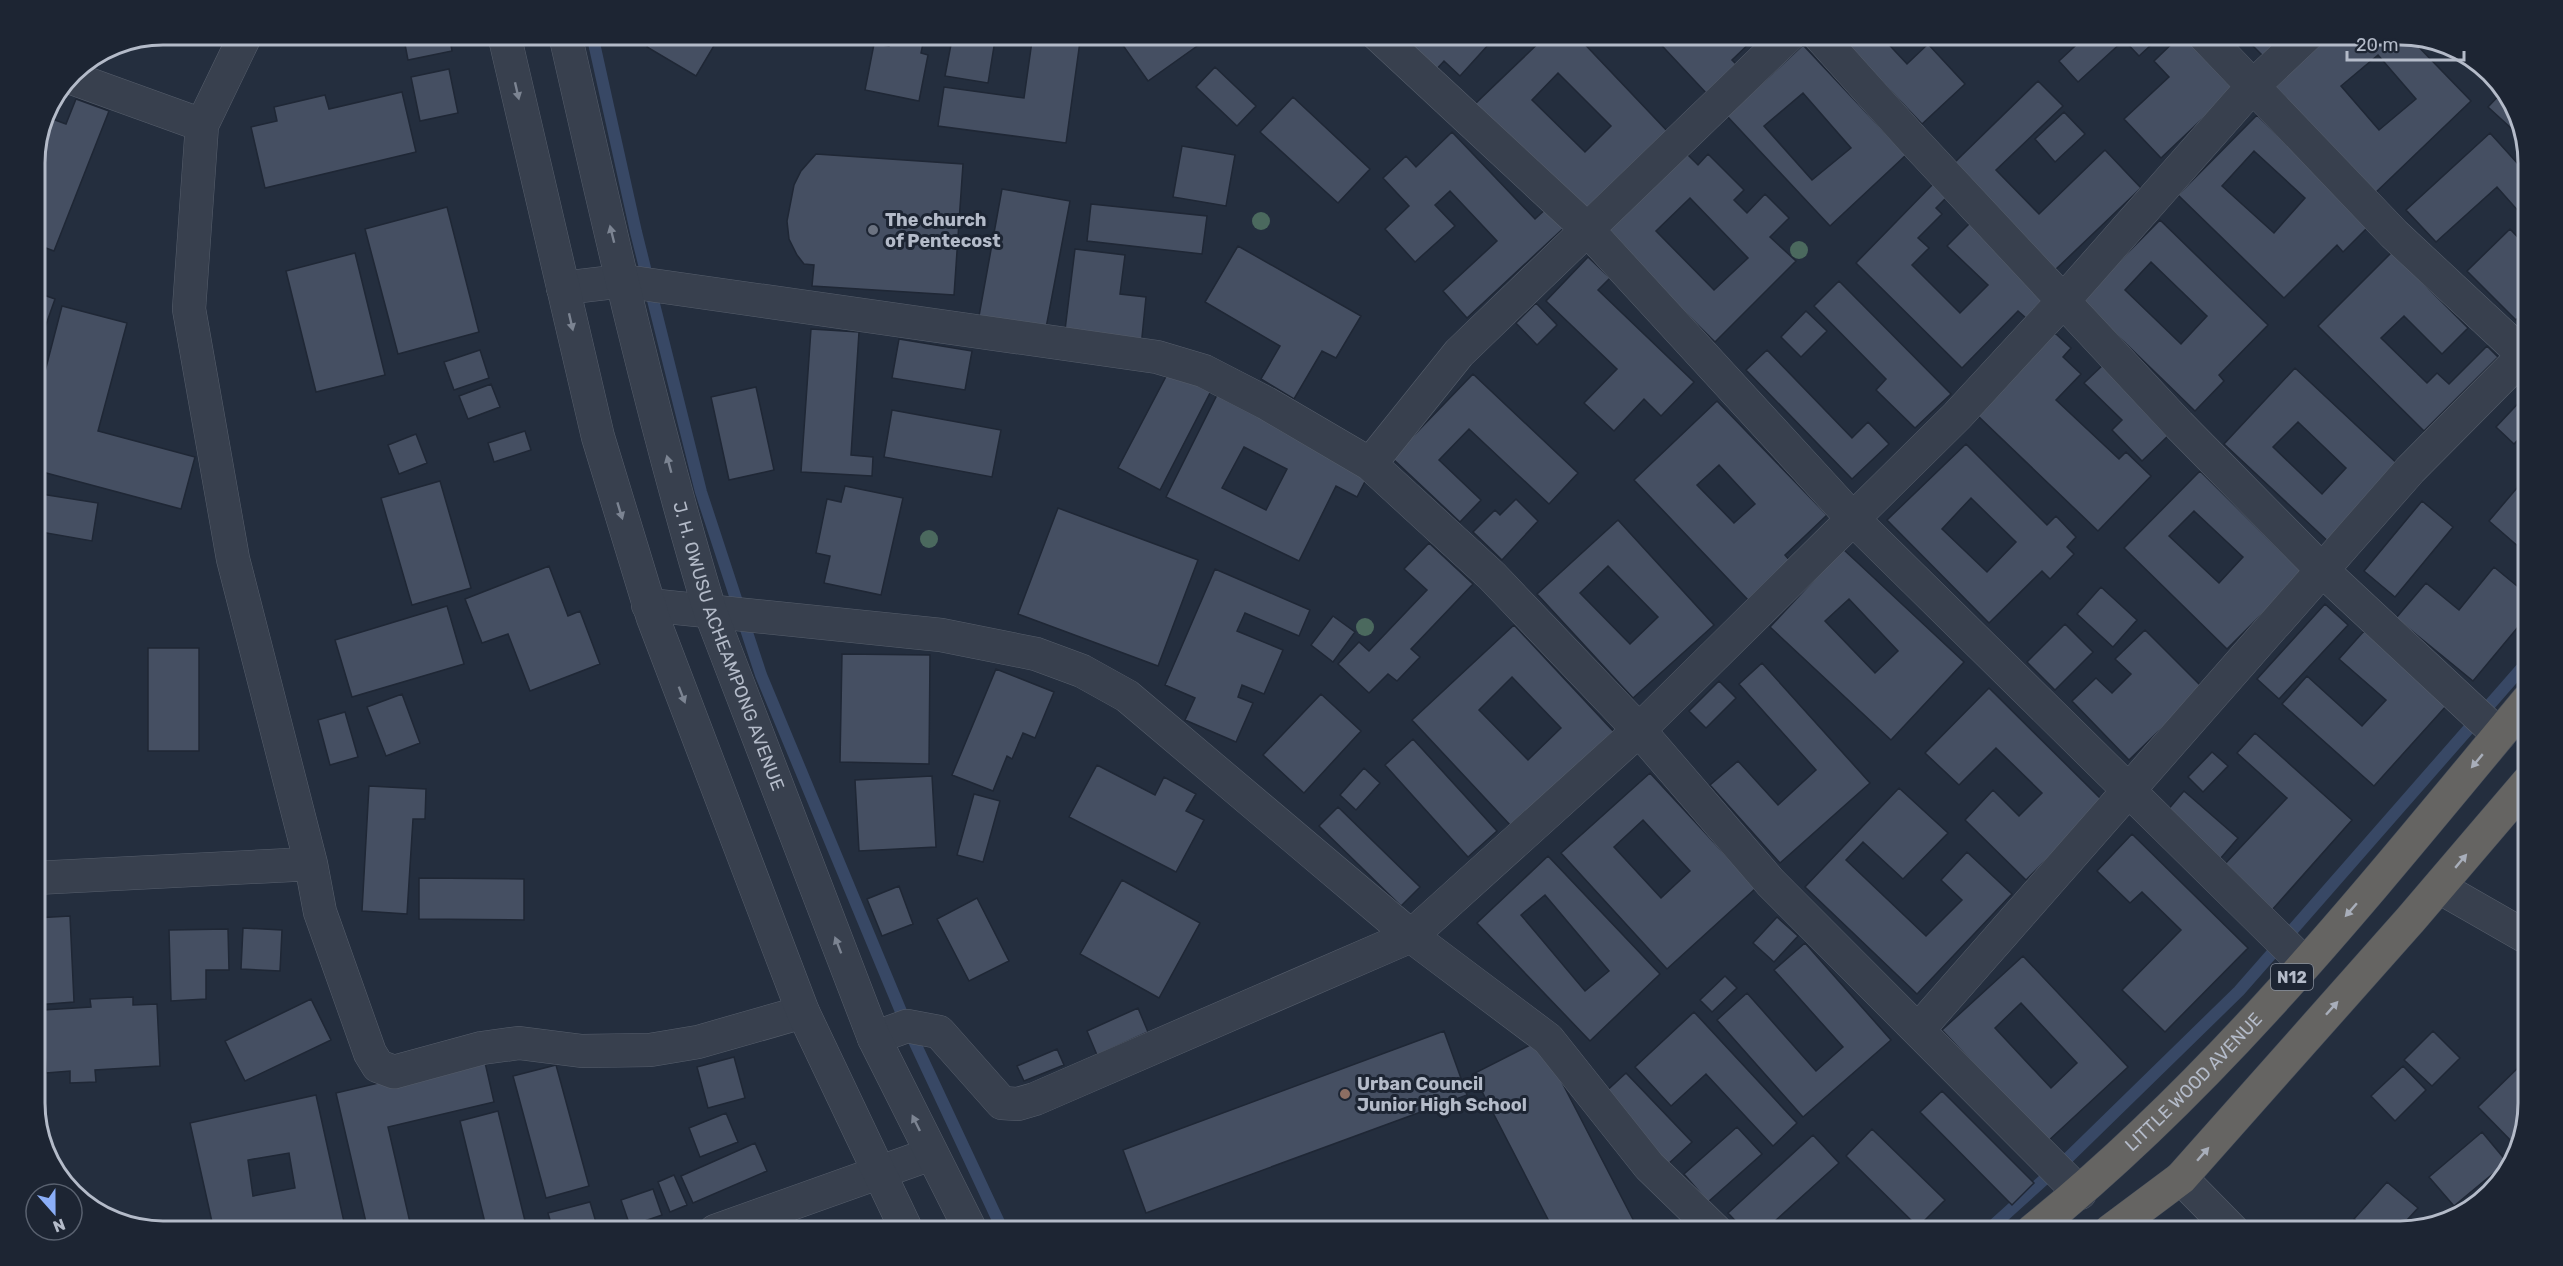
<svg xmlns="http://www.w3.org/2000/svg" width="2563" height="1266" viewBox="0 0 2563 1266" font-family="Rubik,sans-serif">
<rect width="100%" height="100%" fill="#242e3e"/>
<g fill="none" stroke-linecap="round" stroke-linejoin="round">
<!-- stream -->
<path stroke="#384865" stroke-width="12" d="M592 34 636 232 701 492 761 675 907 1026 1003 1231
M1987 1231 2069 1157 2239 991 2528 661"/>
</g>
<!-- building -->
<path fill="#454f62" stroke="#1f2735" stroke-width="1.5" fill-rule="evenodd" d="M403 34H449L452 51 408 60Z
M655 34H721L696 76 647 47Z
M891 34H925L921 53 928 55 919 101 865 90 874 44 889 46Z
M953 34H996L988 83 945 76Z
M1033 34H1081L1066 143 938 126 944 87 1024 98Z
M1115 34H1214L1148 81Z
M1415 34H1498L1460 76 1444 61 1433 73 1406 48 1417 36Z
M1548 34H1575L1669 133 1581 215 1475 104ZM1558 73 1611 126 1585 152 1532 100Z
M1651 34H1759L1732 60 1739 67 1709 96Z
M1837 34H1879L1907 64 1928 44 1965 84 1922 124Z
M2088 34H2163L2139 56 2124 40 2078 82 2059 61Z
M2182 34H2188L2236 87 2161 158 2124 119 2169 77 2154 61Z
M2241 34H2293L2268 61Z
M2327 34 2408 36 2471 101 2373 195 2270 90ZM2378 55 2416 99 2379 130 2341 86Z
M1803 45 1906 155 1830 226 1727 116ZM1803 93 1851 148 1812 180 1764 126Z
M1215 67 1256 106 1237 126 1196 87Z
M449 69 458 113 420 121 411 77Z
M2038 81 2063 106 1996 170 2039 214 2105 150 2141 188 2055 270 1953 164Z
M2505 89 2507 91 2523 139 2488 107Z
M402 92 416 152 265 188 251 127 277 121 274 107 325 95 329 109Z
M1293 97 1370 169 1338 203 1260 132Z
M76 99 109 111 54 251 35 244V155L44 116 66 124Z
M2064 112 2085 134 2055 162 2035 139Z
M2257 115 2370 225 2343 252 2337 245 2284 298 2178 195ZM2254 151 2305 198 2274 233 2222 186Z
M1452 132 1535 219 1550 205 1568 224 1467 318 1443 291 1497 241 1450 191 1435 205 1455 226 1415 262 1385 229 1409 206 1383 178 1406 156 1416 167Z
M2490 133 2528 175V222L2497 187 2436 242 2406 210Z
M1182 146 1235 155 1226 206 1173 197Z
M1684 151 1698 165 1708 154 1744 190 1734 200 1747 213 1765 194 1789 218 1770 237 1796 261 1715 342 1604 232ZM1690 198 1748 258 1714 290 1656 231Z
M816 154 963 164 954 295 812 286 814 265 804 264 797 255 789 239 787 221 794 185 801 171Z
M1934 183 1947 197 1936 208 1942 214 1918 238 1929 248 1912 265 1960 313 1988 285 1947 246 1972 221 2047 295 2026 318 2018 311 1962 368 1856 263Z
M1002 189 1070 201 1046 328 979 316Z
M1091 204 1207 216 1202 254 1087 241Z
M447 207 479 332 398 354 365 229Z
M2160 220 2268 325 2219 375 2224 381 2195 411 2081 300ZM2151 262 2207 316 2181 344 2125 290Z
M2510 229 2528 248V308L2516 320 2467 271Z
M1238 246 1361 316 1336 358 1322 351 1294 399 1261 379 1280 346 1205 302Z
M1075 249 1125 255 1120 294 1146 297 1141 347 1064 338Z
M2392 252 2468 328 2442 354 2404 316 2381 338 2427 383 2437 373 2449 384 2487 346 2498 357 2424 431 2318 326Z
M355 253 385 375 316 392 286 271Z
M1588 257 1610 278 1598 290 1694 382 1661 416 1644 399 1614 431 1584 403 1617 369 1546 301Z
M1839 281 1951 394 1915 428 1876 390 1886 379 1814 306Z
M35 292 55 299 35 356Z
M1536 303 1557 325 1537 345 1516 323Z
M62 306 127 323 98 431 195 457 181 509 35 470V410Z
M1806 311 1827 331 1801 357 1781 337Z
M811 329 859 332 851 455 873 457 872 476 801 472Z
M2055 333 2071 348 2063 357 2081 374 2056 400 2119 459 2126 452 2151 476 2098 531 1977 415Z
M899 339 972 351 965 390 892 378Z
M480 350 489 378 454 390 444 362Z
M1767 350 1852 438 1868 422 1889 444 1852 479 1746 370Z
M2103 365 2171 433 2142 461 2112 430 2122 420 2084 383Z
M1171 367 1212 389 1160 490 1118 468Z
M2295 368 2403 469 2332 545 2224 444ZM2298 422 2346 468 2322 494 2273 447Z
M1473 374 1578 473 1549 504 1469 429 1439 460 1481 500 1460 522 1392 458Z
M491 384 500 407 468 419 459 396Z
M756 387 774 470 729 480 711 397Z
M1218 393 1372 468 1357 497 1336 486 1299 561 1166 497ZM1244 447 1287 469 1266 510 1222 488Z
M2527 394 2528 429 2514 444 2496 427Z
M1717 401 1827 515 1785 555 1791 562 1750 602 1634 480ZM1719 465 1755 504 1734 523 1697 485Z
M892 410 1001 430 992 477 884 457Z
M525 431 531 450 494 462 488 443Z
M416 434 427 463 399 474 388 445Z
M1966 444 2047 525 2056 516 2076 537 2067 547 2074 554 2050 579 2042 571 1989 623 1887 520ZM1971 498 2016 542 1987 572 1942 529Z
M2200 471 2303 573 2227 649 2124 548ZM2194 511 2243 557 2219 583 2169 536Z
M2528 475V555L2489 521Z
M440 481 471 588 412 605 381 498Z
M845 486 903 498 881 595 824 583 830 556 816 553 827 499 841 502Z
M41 494 98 503 92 541 35 531Z
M1516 499 1538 521 1502 560 1473 532 1495 510 1500 515Z
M2422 501 2453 527 2395 597 2364 571Z
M1058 508 1198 560 1158 666 1018 614Z
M1618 520 1714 625 1633 698 1537 594ZM1608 566 1658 617 1630 644 1580 593Z
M1429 543 1473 584 1411 649 1420 657 1397 681 1388 674 1369 693 1338 664 1359 642 1369 651 1427 590 1404 569Z
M1843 549 1964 662 1891 740 1770 627ZM1849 599 1898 651 1875 673 1825 621Z
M549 566 568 616 580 611 600 664 530 691 508 634 482 643 465 599Z
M2494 567 2528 595V615L2473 681 2396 618 2426 583 2459 610Z
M1215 569 1310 610 1299 636 1245 613 1237 631 1283 650 1264 694 1242 685 1238 697 1253 703 1236 742 1185 720 1195 698 1165 685Z
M2101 587 2137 620 2113 647 2077 614Z
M2325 604 2348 625 2279 699 2257 679Z
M447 606 464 664 352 697 335 640Z
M1333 616 1355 632 1333 662 1311 645Z
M2065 624 2093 652 2055 690 2027 662Z
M1514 625 1615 733 1512 827 1412 720ZM1512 677 1561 728 1528 760 1479 710Z
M2145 630 2203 688 2129 760 2072 701 2096 678 2112 693 2131 674 2115 659Z
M2364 631 2447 705 2374 786 2282 704 2307 676 2362 726 2386 700 2339 659Z
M148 648H199V751H148Z
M842 654 930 655 929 764 840 762Z
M1762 663 1870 783 1780 863 1710 785 1738 761 1778 805 1816 770 1739 684Z
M996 669 1054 692 1035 738 1023 733 1012 759 1007 756 993 791 952 775Z
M1719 681 1736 698 1706 728 1689 711Z
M1989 688 2104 802 2026 880 1965 820 1993 790 2019 816 2042 793 1996 748 1959 785 1925 753Z
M402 694 420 743 386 756 367 707Z
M1321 694 1361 731 1304 793 1263 755Z
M345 712 358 757 330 765 318 720Z
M2255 733 2352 820 2272 910 2223 866 2287 798 2237 753Z
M1413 739 1497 831 1468 857 1385 765Z
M2212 752 2228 766 2203 792 2188 777Z
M1097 765 1155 795 1164 777 1196 794 1186 811 1204 820 1176 872 1069 817Z
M1364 768 1380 783 1356 810 1340 795Z
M1650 773 1756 888 1667 969 1561 853ZM1643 820 1690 871 1661 898 1614 847Z
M932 776 936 847 859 851 855 780Z
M369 786 426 789 425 819H413L407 914 362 911Z
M1899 788 1948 833 1903 879 1863 842 1846 860 1926 936 1962 900 1941 880 1967 852 2012 894 1917 994 1805 887Z
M2184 791 2238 838 2220 859 2166 812Z
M974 794 1000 801 983 862 957 855Z
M1338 807 1420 887 1401 906 1319 826Z
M2132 834 2248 948 2165 1032 2122 990 2181 930 2142 892 2130 903 2097 871Z
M1548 856 1660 974 1590 1041 1477 923ZM1545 895 1609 971 1585 991 1521 915Z
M419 878 524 879V920L419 919Z
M1122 880 1200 923 1159 998 1080 954Z
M899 886 913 924 882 936 867 899Z
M977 898 1009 961 969 981 937 919Z
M70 916 74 1002 35 1005V918Z
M1777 917 1798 936 1774 962 1753 943Z
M243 928 282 930 280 971 241 969Z
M228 929 229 970H206V999L171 1001 169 930Z
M1805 943 1891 1040 1803 1117 1717 1020 1747 993 1816 1071 1843 1047 1774 970Z
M2023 956 2128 1067 2047 1142 1942 1030ZM2021 1003 2077 1063 2051 1088 1995 1028Z
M1725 976 1737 988 1712 1012 1700 1000Z
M133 997V1005L157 1004 160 1066 95 1070 96 1082 70 1083V1071L46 1073 43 1010 91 1007 90 999Z
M311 999 331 1040 245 1081 225 1041Z
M1138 1008 1148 1032 1097 1055 1087 1031Z
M1694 1012 1797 1123 1773 1146 1706 1074 1671 1106 1635 1067Z
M1444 1031 1467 1095 1146 1213 1123 1150Z
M2433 1031 2460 1058 2432 1086 2404 1060Z
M1540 1040 1639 1231H1593L1592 1229 1587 1231H1554L1473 1074Z
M1057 1049 1064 1065 1024 1081 1017 1066Z
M734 1057 745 1098 708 1108 697 1067Z
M484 1058 494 1102 388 1127 412 1231H368L336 1093Z
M2527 1059 2528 1103 2518 1148 2478 1107Z
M556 1065 589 1186 546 1198 513 1076Z
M2403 1066 2426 1090 2395 1121 2371 1096Z
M1626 1073 1692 1142 1667 1165 1601 1096Z
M1942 1091 2034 1183 2012 1205 1920 1112Z
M316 1095 346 1231H214L190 1123ZM289 1153 295 1188 253 1196 248 1160Z
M498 1111 527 1229 518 1231H487L460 1121Z
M726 1113 738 1142 700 1157 689 1128Z
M1737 1127 1762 1154 1708 1202 1684 1174Z
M1872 1129 1945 1200 1918 1227 1846 1156Z
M2482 1132 2507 1162 2454 1206 2429 1177Z
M1813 1135 1839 1163 1764 1231H1745L1728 1213Z
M755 1143 767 1171 693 1203 681 1176Z
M674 1175 687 1205 670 1212 658 1182Z
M2387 1182 2418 1208 2397 1231H2369L2354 1219Z
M653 1189 662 1215 630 1226 621 1200Z
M590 1202 598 1229 553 1231 548 1213Z"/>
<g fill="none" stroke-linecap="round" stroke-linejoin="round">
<defs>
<path id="minor" d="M246 34 202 125 189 309 233 559 311 864 320 912 370 1053 378 1066 394 1072 482 1048 519 1043 582 1051 650 1050 698 1042 803 1012
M1377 34 1586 228 1853 519 2304 963
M1818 34 1914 141 2179 425 2321 569 2499 735
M2203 34 2394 234 2528 359
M69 77 202 125
M563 288 623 281 1157 357 1204 371 1266 403 1370 464 1492 576 1639 730 1770 882 2080 1193
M1370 464 1459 353 1790 34
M648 605 941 635 1036 654 1082 671 1127 696 1411 936 1548 1039 1649 1166 1716 1231
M35 878 311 864
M2439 887 2528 938
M1918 1030 2410 470 2528 351
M874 1038 907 1026 939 1032 1002 1103 1018 1104 1035 1099 1411 936 1639 730 1957 416 2064 300 2252 87 2308 34
M2181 1178 2233 1231
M715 1231 931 1154"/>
<g id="tertiary">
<path d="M504 34 598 437 653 618 803 1012 907 1231"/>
<path id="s1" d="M565 34C609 228 653 421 710 611L874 1038 971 1231"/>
</g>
<g id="trunk">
<path id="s2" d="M2032 1231C2221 1079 2373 886 2528 700"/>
<path d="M2110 1231 2181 1178 2411 919 2528 782"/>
</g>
</defs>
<!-- minor casing -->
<use href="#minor" stroke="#565e6c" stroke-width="34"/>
<!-- tertiary casing -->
<use href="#tertiary" stroke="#565e6c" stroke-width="34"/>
<!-- trunk casing -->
<use href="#trunk" stroke="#434b59" stroke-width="34"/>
<!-- minor -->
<use href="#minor" stroke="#38404e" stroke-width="33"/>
<!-- tertiary -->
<use href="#tertiary" stroke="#38404e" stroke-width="33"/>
<!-- trunk -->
<use href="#trunk" stroke="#656462" stroke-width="33"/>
</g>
<!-- trees -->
<g fill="#4b695e">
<circle cx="1261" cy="221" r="9"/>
<circle cx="1799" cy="250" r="9"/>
<circle cx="929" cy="539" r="9"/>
<circle cx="1365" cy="627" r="9"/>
</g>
<!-- one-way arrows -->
<defs><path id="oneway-solid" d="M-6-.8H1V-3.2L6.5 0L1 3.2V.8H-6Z" transform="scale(1.5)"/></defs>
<g fill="#7c8492">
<use href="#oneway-solid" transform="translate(517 91) rotate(77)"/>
<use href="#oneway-solid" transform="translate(612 234) rotate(-104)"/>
<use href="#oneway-solid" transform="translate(571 322) rotate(77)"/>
<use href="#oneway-solid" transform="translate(669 464) rotate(-105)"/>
<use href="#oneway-solid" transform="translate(620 511) rotate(73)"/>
<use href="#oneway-solid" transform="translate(682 695) rotate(69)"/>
<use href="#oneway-solid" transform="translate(838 945) rotate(-111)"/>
<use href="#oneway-solid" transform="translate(916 1123) rotate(-116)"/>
</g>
<g fill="#a8aeba">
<use href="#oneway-solid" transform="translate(2477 761) rotate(130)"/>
<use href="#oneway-solid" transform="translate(2461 861) rotate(-50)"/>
<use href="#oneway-solid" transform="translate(2351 910) rotate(131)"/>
<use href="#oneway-solid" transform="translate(2332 1008) rotate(-48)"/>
<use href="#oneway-solid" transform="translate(2203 1154) rotate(-49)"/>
</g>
<!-- markers -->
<circle fill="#6b7280" stroke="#1d2533" stroke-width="2" cx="873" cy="230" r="6"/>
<circle fill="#8d6e63" stroke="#1d2533" stroke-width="2" cx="1345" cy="1094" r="6"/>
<g text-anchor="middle" stroke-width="6" stroke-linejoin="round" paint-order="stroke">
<!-- shield labels -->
<rect fill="#1d2533" stroke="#878e9c" stroke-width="1.5" x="2271" y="964" width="42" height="26" rx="4.5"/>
<g font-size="16" font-weight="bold" fill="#b4bbc9">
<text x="2292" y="983">N12</text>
</g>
<!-- poi labels -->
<g font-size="18" font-weight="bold" fill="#b4bbc9" stroke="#1d2533" text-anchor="start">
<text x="885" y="226">The church<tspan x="885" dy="21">of Pentecost</tspan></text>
<text x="1357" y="1090">Urban Council<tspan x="1357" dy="21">Junior High School</tspan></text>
</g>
<!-- street labels -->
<g font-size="18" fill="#b4bbc9" stroke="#1d2533">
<text dy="6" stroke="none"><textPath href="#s1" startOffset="634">J. H. OWUSU ACHEAMPONG AVENUE</textPath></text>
<text dy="6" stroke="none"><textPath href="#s2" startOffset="220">LITTLE WOOD AVENUE</textPath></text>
</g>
</g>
<!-- crop -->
<path d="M0 0H2563V1266H0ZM163 45H2400A118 118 0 0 1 2518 163V1103A118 118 0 0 1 2400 1221H163A118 118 0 0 1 45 1103V163A118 118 0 0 1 163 45Z" fill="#1d2533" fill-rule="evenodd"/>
<path fill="none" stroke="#b4bbc9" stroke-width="3" d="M163 45H2400A118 118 0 0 1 2518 163V1103A118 118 0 0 1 2400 1221H163A118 118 0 0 1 45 1103V163A118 118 0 0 1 163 45Z"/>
<!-- north arrow -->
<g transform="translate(54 1212) rotate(159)"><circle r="28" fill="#1d2533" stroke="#59616f" stroke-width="1.5"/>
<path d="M0-4.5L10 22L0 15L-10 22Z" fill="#8baef7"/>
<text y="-9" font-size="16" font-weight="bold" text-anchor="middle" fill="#b4bbc9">N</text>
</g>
<!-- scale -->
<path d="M2347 51v9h117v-9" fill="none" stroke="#b4bbc9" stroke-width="3"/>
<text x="2356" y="51" font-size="18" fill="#b4bbc9" stroke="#1d2533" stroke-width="4.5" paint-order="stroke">20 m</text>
</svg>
